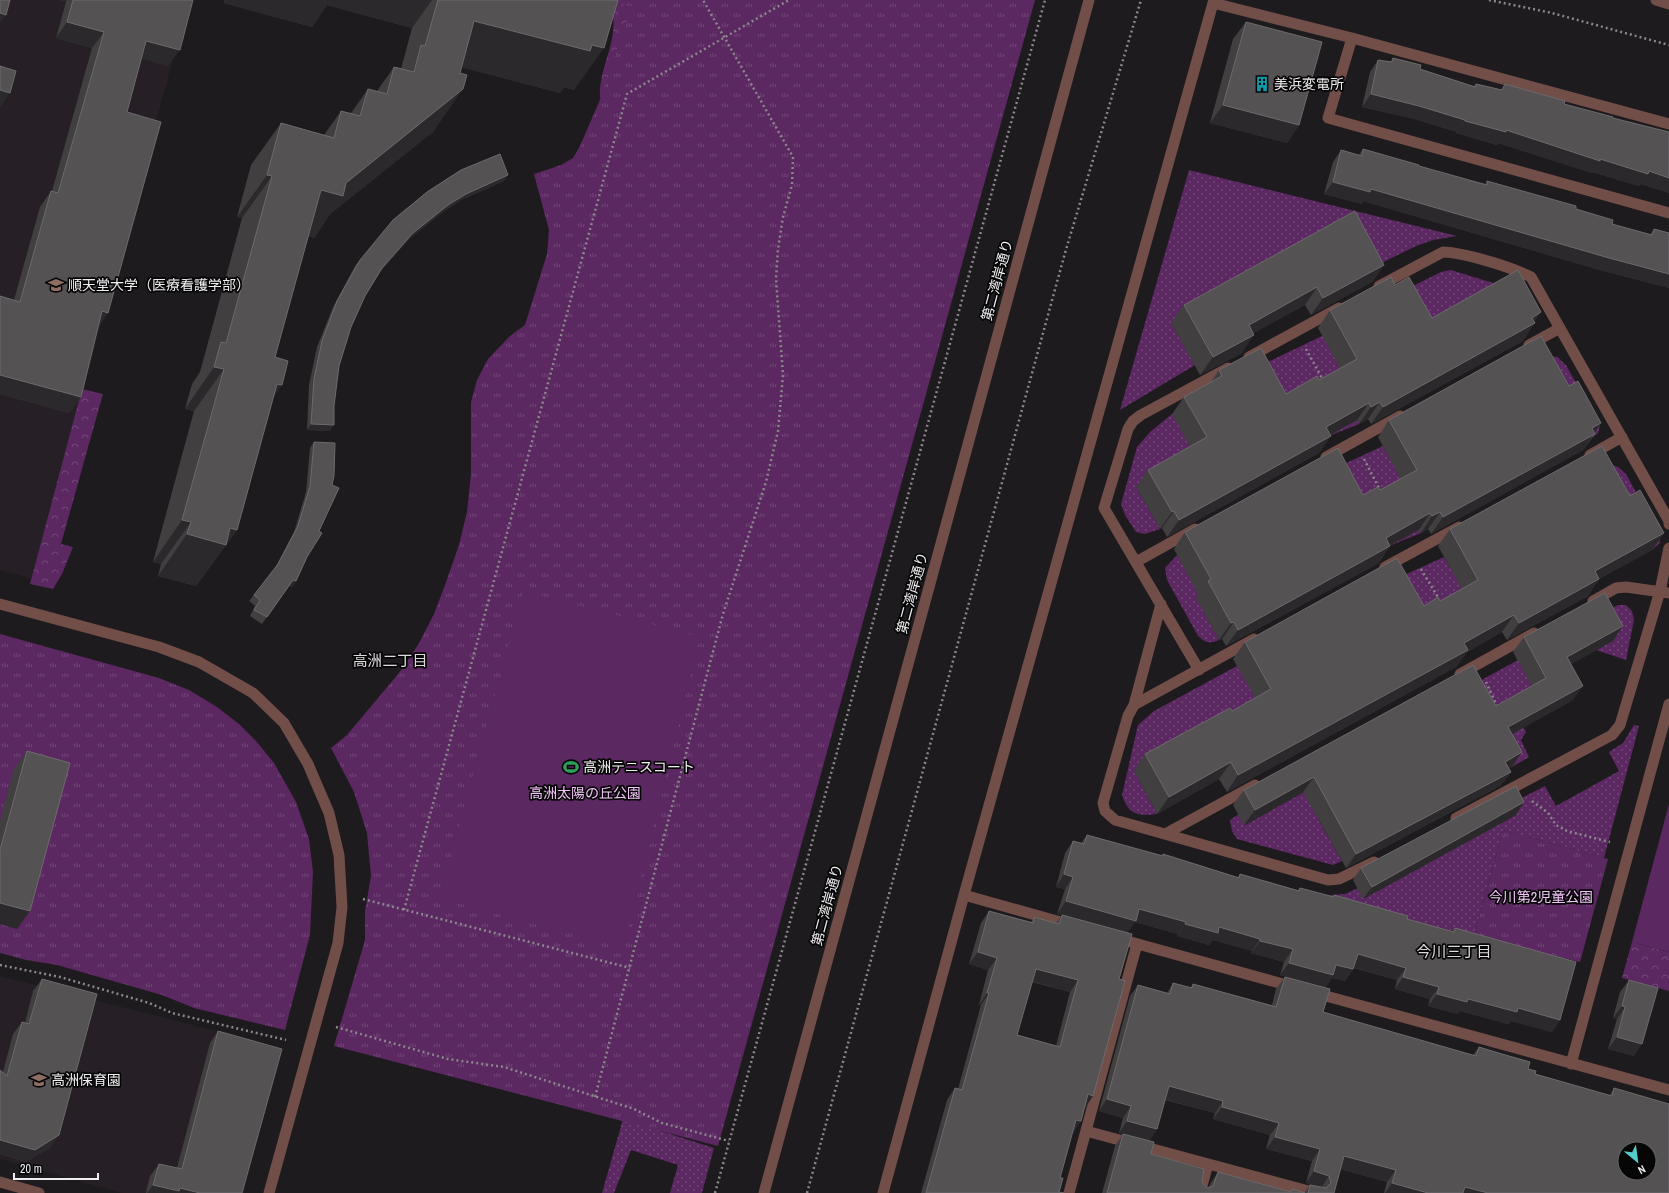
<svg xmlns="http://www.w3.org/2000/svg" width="1669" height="1193" viewBox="0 0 1669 1193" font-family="'Archivo Narrow','Noto Sans JP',sans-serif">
<defs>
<pattern id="grass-dots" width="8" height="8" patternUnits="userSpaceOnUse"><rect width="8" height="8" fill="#5b2862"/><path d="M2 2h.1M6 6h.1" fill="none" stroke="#734879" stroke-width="1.8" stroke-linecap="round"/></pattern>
<pattern id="forest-crowns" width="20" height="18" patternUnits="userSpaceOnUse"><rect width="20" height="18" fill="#5b2862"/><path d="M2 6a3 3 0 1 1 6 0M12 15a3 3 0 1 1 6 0" fill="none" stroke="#734879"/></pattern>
<pattern id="park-tufts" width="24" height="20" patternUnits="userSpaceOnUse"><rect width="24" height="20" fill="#5b2862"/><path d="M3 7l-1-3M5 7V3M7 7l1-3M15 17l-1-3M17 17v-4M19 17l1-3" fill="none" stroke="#734879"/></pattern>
</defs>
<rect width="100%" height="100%" fill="#1d1b1d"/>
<!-- built -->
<path fill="#261f26" d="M0 0H189L32 579 0 570Z
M0 976 279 1047 244 1193H122L0 1159Z"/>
<!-- grass -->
<path fill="url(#grass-dots)" d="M1189 170 1457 236 1433 240 1416 246 1365 271 1171 323 1195 365 1120 410Z
M1451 270 1506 287 1336 382 1359 424 1329 436 1136 487 1160 529 1145 534 1136 532 1125 515 1121 504 1137 447 1150 432 1172 414 1251 370 1322 336 1397 294 1441 272Z
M1549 356 1557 357 1566 365 1600 425 1598 433 1590 440 1397 491 1421 533 1389 546 1196 597 1219 640C1210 644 1206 643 1198 636L1167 580 1165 568 1177 555 1329 471 1383 446 1389 457Z
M1612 465 1618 467 1626 474 1659 535 1660 543 1652 550 1629 508 1134 771 1157 814C1137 816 1129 815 1122 795L1138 725 1154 711 1237 666 1244 677 1389 582 1444 557 1450 568Z
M1618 605H1626L1632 611 1634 620 1626 660 1596 650 1613 640 1598 615Z
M1518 660 1532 686 1510 703 1526 732 1521 740 1529 757 1512 767 1318 819 1342 861 1333 865 1237 839 1232 831 1230 820 1239 814 1245 825 1473 698 1467 688Z
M1634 725 1639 726 1604 858 1503 830 1474 936 1327 900 1331 895 1345 894 1358 888 1365 898 1516 815 1510 804 1545 786 1556 806 1619 771 1609 752 1623 743Z
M623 1119 714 1148 702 1193H670L678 1165 631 1150 614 1193H602Z"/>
<!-- forest -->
<path fill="url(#forest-crowns)" d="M570 0H630L638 14 611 96 600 98C598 70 617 44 613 16Z
M82 389 103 394 61 544 73 547 62 574 53 589 30 584Z
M1632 942 1669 952V991L1622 978Z"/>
<!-- park -->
<path fill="url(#park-tufts)" d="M611 0H1035L718 1146 334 1046 365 940V911L371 876 367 833 354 792 331 748 347 735 399 673 418 645 434 614 445 585 459 545 467 512 471 474V402L477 380 488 359 510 336 525 325 547 254 549 230 534 174 561 165 573 158 580 146 599 102 632 6Z
M0 634 159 678 189 690 217 707 239 724 256 741 274 763 296 802 309 839 313 872 310 935 285 1030 194 1008 162 995 57 965 26 960 0 953Z
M1503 830 1608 859 1580 962 1474 936Z"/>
<!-- pitch -->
<path fill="#5b2862" d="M523 591 700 637 623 948 440 898Z
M1669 804V952L1632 942Z"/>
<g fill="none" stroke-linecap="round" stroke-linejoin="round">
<!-- path -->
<path stroke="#8a888a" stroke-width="2.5" stroke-dasharray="2 3" stroke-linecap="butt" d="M1489 0 1552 13 1669 45
M1306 349 1323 380
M1364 459 1381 492
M1421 569 1439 599
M1486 682 1498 708
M1532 801 1548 813 1556 825 1567 831 1610 842
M363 899 630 968
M404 910 627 94 789 0
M0 965 60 977 149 1003 172 1013 286 1040
M336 1027 448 1059 504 1067 634 1109 662 1123 729 1141
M595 1097 723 614 766 482 778 431 783 375 776 279 778 249 783 217 792 185 793 157 703 0
M715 1193 1045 0
M807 1193 1065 253 1141 0"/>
<!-- service -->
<path stroke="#724e48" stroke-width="11" d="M1379 286 1443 252C1466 253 1511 267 1531 277L1669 521V524
M1529 345 1560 328
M1249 357 1339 308
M1590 455 1622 437
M1326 457 1400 416
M1136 562 1195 529
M1385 567 1459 527
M1593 601 1616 588 1626 587 1669 593
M1254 639 1134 705 1128 716 1103 803 1105 811 1115 820 1328 880 1339 879 1374 862
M1199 670 1104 508 1128 429 1133 421 1141 415 1228 368
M1460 674 1534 633
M1134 705 1161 604
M1456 818 1612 735 1620 725 1660 591 1669 548
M1165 834 1255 785"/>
<!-- minor -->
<path stroke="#724e48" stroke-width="11" d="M1352 38 1328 118 1669 213
M964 895 1071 925
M1116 938 1294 987
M1315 993 1669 1090
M1571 1064 1669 704
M1086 1131 1316 1193
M883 1193 964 895 1213 3 1352 38 1669 124
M1069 1193 1137 944
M1200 1193 1208 1164"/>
<!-- tertiary -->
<path stroke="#724e48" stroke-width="11" d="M1656 0 1669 4
M0 604 159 647 199 662 253 693 284 723 308 764 329 813 339 855 342 907 338 943 269 1193
M0 1182 39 1193
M764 1193 1089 0"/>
</g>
<!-- wall -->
<path fill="#423f41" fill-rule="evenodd" d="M60 0H193L168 66 141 58 127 112 108 313 97 328 81 397 69 413 0 394V296L14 300 40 207 51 191H52L92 48 56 38 66 2Z
M225 0H618L574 90 564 87 560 93 462 67 434 131 330 214 314 238 308 236 275 357 273 398 237 530 196 586 158 576 161 564 153 562 194 411 185 409 192 384 200 372 242 218 237 217 251 165 281 123 324 135 341 111 351 113 368 89 377 91 394 67 401 69 412 28 327 5 312 27 224 3Z
M1246 22 1299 125 1287 143 1210 123 1233 39Z
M1393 58 1420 69 1474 86 1476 84 1501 90 1505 84 1564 104 1613 118 1669 132V193L1641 184 1639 186 1592 172V173L1498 143 1497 145 1456 133 1457 132 1411 118 1362 107 1370 72 1378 60 1390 62Z
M1363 149 1419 166 1485 185 1487 181 1576 209 1612 224 1650 235 1654 229 1669 233V288L1600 270 1363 201 1362 204 1324 194 1333 162 1341 150 1359 155Z
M461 170 504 181 461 200 443 212 409 239 380 272 365 296 351 327 339 366 330 431 307 430 309 385 317 347 333 307 355 266 360 260Z
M1384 265 1372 282 1311 315 1305 305 1253 333 1242 353 1200 375 1171 323 1184 305Z
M1395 285 1432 318 1534 322 1523 341 1371 424 1368 419 1359 424 1357 420 1331 435 1319 453 1167 537 1162 528 1160 529 1136 487 1148 470 1190 447 1172 414 1184 397 1211 382 1219 370 1286 394 1319 380 1340 368 1318 328 1330 310Z
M1389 420 1594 433 1595 434 1583 450 1431 534 1428 529 1421 533 1419 530 1390 545 1379 563 1226 646 1222 639 1219 640 1196 598 1198 594 1174 549 1185 532 1363 495 1380 490 1401 479 1378 437Z
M314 442 307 557 296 581 292 587 289 586 262 624 250 616 255 606 249 601 275 568 294 532 306 492 310 448Z
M1630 496 1664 533 1652 550 1599 579 1588 596 1507 640 1502 632 1467 652 1456 667 1227 792 1219 779 1157 814 1134 771 1145 754 1232 711 1255 698 1233 659 1245 642 1424 606 1440 601 1462 589 1438 546 1450 529Z
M1524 637 1613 641 1571 664 1573 700 1512 734V767L1509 768 1511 772 1500 786 1346 868 1303 792 1244 825 1233 805 1244 790 1496 706 1532 686 1513 652Z
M27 751 17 929 0 924V821L14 768Z
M1524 802 1516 815 1363 899 1353 880 1361 868Z
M1087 835 1162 856 1163 854 1238 877 1240 874 1298 890 1300 888 1333 897 1334 895 1407 919 1453 931 1455 928 1560 1020 1552 1032 1511 1021 1508 1024 1460 1011 1458 1014 1428 1006 1430 999 1395 989 1397 980 1354 968 1345 981 1332 978 1325 988 1280 975 1284 962 1251 953 1252 951 1213 940 1209 945 1177 936 1178 934 1135 922 1127 933 1057 914 1065 889 1056 887 1065 853 1073 841 1081 843Z
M989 911 1031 922 1034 917 1056 923 1062 915 1119 979 1093 1096 1085 1108 1081 1121 1072 1133 1060 1178 1059 1192 1064 1193H921L947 1100 955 1088 958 1089 981 1005H979L988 970 969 964 981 923ZM1032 982 1070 992 1056 1046 1017 1035Z
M1285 977 1323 1012 1473 1055 1479 1047 1528 1069 1535 1074 1609 1096 1614 1088 1669 1193H1384L1387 1182 1340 1169 1334 1193H1102L1115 1146 1123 1134 1151 1154 1202 1182 1207 1188 1209 1187 1210 1184 1218 1172 1290 1192 1292 1189 1304 1193 1310 1185H1311L1306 1183 1312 1161 1266 1149 1270 1135 1213 1119 1215 1113 1165 1100 1157 1129 1149 1141 1119 1133 1123 1118 1099 1111 1130 996 1138 985 1167 993 1173 983 1190 988 1193 984 1272 1005 1276 989Z
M42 979 51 1147 26 1162 0 1154V1070L3 1072 13 1034 22 1022 25 1023 33 991Z
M1629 980 1634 1056 1608 1049 1617 1019 1613 1018 1620 992Z
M218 1031 242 1193H146L150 1176 159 1164 177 1168 210 1043Z"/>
<!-- shaded-wall -->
<path fill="#2b292b" d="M60 0H67L66 2Z
M226 0H432L412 28 327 5 312 27 224 3Z
M0 13 6 15 0 23Z
M474 21 592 45 604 48 574 90 564 87 560 93 444 63Z
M67 22 104 32 92 48 56 38Z
M146 41 180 50 168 66 135 57Z
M463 89 434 131 330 214 314 238 292 232 321 190 346 183Z
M0 90 10 93 0 108Z
M1371 94 1419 106 1465 120 1457 132 1411 118 1362 107Z
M1223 105 1299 125 1287 143 1210 123Z
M1465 121 1506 130 1600 159 1649 171 1669 178V193L1641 184 1639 186 1592 172V173L1498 143 1497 145 1456 133Z
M267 175 272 176 242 218 237 217Z
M508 175 504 181 461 200 443 212 409 239 378 274 382 268 413 233 448 205 466 194Z
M1333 182 1371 189 1669 274V288L1600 270 1363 201 1362 204 1324 194Z
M1384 265 1372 282 1311 315 1323 298Z
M1317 287 1305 305 1236 343 1249 325Z
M102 311 108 313 97 329Z
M1541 312 1533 324 1535 323 1523 341 1371 424 1383 407Z
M1254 335 1242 353 1200 375 1213 357Z
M214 367 224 369 194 411 185 409Z
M0 375 81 397 69 413 0 394Z
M277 384 282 385 252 427Z
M1380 402 1368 419 1359 424 1371 407Z
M1369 403 1357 420 1314 444 1326 427Z
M1601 423 1583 450 1431 534 1443 517Z
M311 424 334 425 330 431 307 430Z
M1331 436 1319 453 1167 537 1179 520Z
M1174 511 1162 528 1160 529 1172 512Z
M1440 512 1428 529 1421 533 1432 516Z
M1430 513 1419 530 1374 554 1386 538Z
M182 520 191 522 161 564 153 562Z
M230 528 237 530 196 586 158 576 187 534Z
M1664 533 1652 550 1599 579 1588 596 1507 640 1519 623 1595 571Z
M1390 546 1379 563 1226 646 1238 630Z
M293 580 296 581 292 587 289 586Z
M1514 615 1502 632 1467 652 1456 667 1227 792 1238 775 1464 643Z
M1234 622 1222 639 1219 640 1231 623Z
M1623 626 1613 641 1557 672 1567 657Z
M1583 686 1573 700 1498 742 1508 727Z
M1522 752 1512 767 1495 776 1505 762Z
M1231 762 1219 779 1157 814 1169 797Z
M1511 772 1500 786 1346 868 1356 854Z
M1314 777 1303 792 1244 825 1255 810Z
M1524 802 1516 815 1363 899 1372 887Z
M1064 874 1073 877 1065 889 1056 887Z
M1066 901 1139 909 1186 922 1178 934 1135 922 1127 933 1057 914Z
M0 903 30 911 17 929 0 924Z
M1185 924 1219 927 1260 939 1252 951 1213 940 1209 945 1177 936Z
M1260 941 1293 949 1284 962 1251 953Z
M978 952 997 958 988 970 969 964Z
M1358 954 1406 968 1397 980 1349 966Z
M1289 963 1336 965 1353 969 1345 981 1332 978 1325 988 1280 975Z
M1036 969 1078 980 1070 992 1028 980Z
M1403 977 1439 987 1430 999 1395 989Z
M987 993H989L981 1005H979Z
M1437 994 1468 999 1518 1008 1560 1020 1552 1032 1511 1021 1508 1024 1460 1011 1458 1014 1428 1006Z
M1622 1006 1625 1007 1617 1019 1613 1018Z
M1617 1037 1642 1044 1634 1056 1608 1049Z
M1169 1086 1223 1101 1215 1113 1160 1098Z
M1088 1094 1093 1096 1085 1108Z
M1107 1099 1131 1106 1123 1118 1099 1111Z
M1222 1107 1279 1123 1270 1135 1213 1119Z
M1076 1120 1081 1121 1073 1133 1068 1131Z
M1127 1121 1157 1129 1149 1141 1119 1133Z
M59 1135 51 1147 26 1162 0 1154V1140Z
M1275 1137 1320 1149 1312 1161 1266 1149Z
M1344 1156 1396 1170 1387 1182 1336 1168Z
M1314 1171 1329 1176 1321 1188 1306 1183Z
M1392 1183 1428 1193H1385Z
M153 1185 180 1188 200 1193H147Z
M1465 1187 1488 1193H1460Z"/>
<!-- building -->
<path fill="#555254" stroke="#6d6a6c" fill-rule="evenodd" d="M0 0H10L6 15 0 13Z
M73 0H193L180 50 146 41 127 112 161 122 108 313 102 311 81 397 0 375V296L20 302 51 191 58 193 104 32 67 22Z
M438 0H618L604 48 592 45 590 51 474 21 460 73 467 75 463 89 346 183 343 196 321 190 275 357 288 361 282 385 277 384 237 530 230 528 226 545 187 534 191 522 182 520 224 369 214 367 221 342 226 343 272 176 267 175 281 123 334 138 341 111 360 116 368 89 387 94 394 67 414 72 421 45 425 46Z
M1246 22 1322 42 1299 125 1223 105Z
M1393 58 1421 65 1420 69 1475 87 1476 84 1502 90 1505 84 1565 101 1564 104 1613 117V118L1669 132V178L1649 171 1648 174 1600 159V161L1506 130V132L1465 121V120L1419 106 1371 94 1378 60 1392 62Z
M0 66 16 71 10 93 0 90Z
M1363 149 1419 165V166L1487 185V181L1576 206V209L1613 220 1612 224 1652 235 1654 229 1669 233V274L1609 258 1371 189 1370 192 1333 182 1341 150 1362 156Z
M500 154 508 175 466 194 448 205 413 233 382 268 365 296 351 327 339 366 334 406V425L311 424 314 379 322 341 337 301 360 260 393 220 427 192 461 170Z
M1355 211 1384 265 1323 298 1317 287 1249 325 1254 335 1213 357 1184 305Z
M1518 270 1541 312 1532 318 1535 323 1383 407 1380 402 1371 407 1369 403 1326 427 1331 436 1179 520 1174 511 1172 512 1148 470 1207 437 1184 397 1222 376 1219 370 1261 348 1286 394 1317 376 1319 380 1357 359 1330 310 1391 277 1395 285 1409 277 1432 318Z
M1541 336 1569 386 1578 381 1601 423 1592 428 1595 434 1443 517 1440 512 1432 516 1430 513 1386 538 1390 546 1238 630 1234 622 1231 623 1208 581 1211 579 1185 532 1338 448 1363 495 1378 487 1380 490 1417 470 1389 420Z
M314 442 335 443 334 476 332 485 339 488 319 531 322 533 307 557 296 581 293 580 267 617 254 610 260 600 254 595 278 564 298 526 310 486Z
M1602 446 1630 496 1640 490 1664 533 1595 571 1599 579 1519 623 1514 615 1464 643 1468 650 1238 775 1231 762 1169 797 1145 754 1230 708 1232 711 1271 689 1245 642 1397 558 1424 606 1438 597 1440 601 1478 580 1450 529Z
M1605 593 1623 626 1567 657 1583 686 1508 727 1522 752 1505 762 1511 772 1356 854 1314 777 1255 810 1244 790 1473 665 1496 706 1546 678 1524 637Z
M27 751 70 763 30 911 0 903V850Z
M1516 786 1524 802 1372 887 1361 868Z
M1087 835 1163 856V854L1239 878 1240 874 1299 891 1300 888 1334 897V895L1408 916 1407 919 1454 932 1455 928 1576 962 1560 1020 1518 1008 1517 1012 1468 999 1467 1002 1437 994 1439 987 1403 977 1406 968 1358 954 1353 969 1336 965 1333 975 1289 963 1293 949 1260 941V939L1219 927 1218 933 1185 924 1186 922 1139 909 1136 921 1066 901 1073 877 1064 874 1073 841 1084 844Z
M989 911 1033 923 1034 917 1059 924 1062 915 1132 934 1119 979 1125 981 1093 1096 1088 1094 1081 1121 1076 1120 1060 1178H1063L1059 1192 1064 1193H926L955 1088 962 1090 989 993H987L997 958 978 952ZM1036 969 1078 980 1060 1047 1017 1035Z
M1285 977 1330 989 1323 1012 1476 1056 1479 1047 1502 1054 1530 1062 1528 1069 1536 1071 1535 1074 1612 1096 1614 1088 1669 1104V1193H1488L1465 1187 1463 1193H1428L1392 1183 1396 1170 1344 1156 1334 1193H1308L1310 1185 1326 1188 1331 1183 1329 1176 1314 1171 1320 1149 1275 1137 1279 1123 1222 1107 1223 1101 1169 1086 1157 1129 1127 1121 1131 1106 1107 1099 1138 985 1170 994 1173 983 1192 988 1193 984 1276 1007ZM1625 1149H1649V1173H1625Z
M42 979 97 994 59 1135 35 1150 0 1140V1070L7 1076 22 1022 29 1024Z
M1629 980 1658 988 1642 1044 1617 1037 1625 1007 1622 1006Z
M218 1031 282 1049 242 1193H200L180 1188 179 1191 153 1185 159 1164 182 1169Z
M1123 1134 1154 1142 1151 1154 1204 1169 1202 1182 1207 1188 1213 1186 1218 1172 1291 1192 1292 1189 1305 1193H1107Z"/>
<!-- icons -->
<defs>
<symbol id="building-bare" viewBox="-9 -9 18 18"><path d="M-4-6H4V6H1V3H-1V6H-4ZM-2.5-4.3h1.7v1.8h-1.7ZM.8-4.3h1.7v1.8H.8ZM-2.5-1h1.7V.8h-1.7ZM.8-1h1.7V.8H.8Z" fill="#0f9aa8" stroke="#070607" stroke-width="2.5" paint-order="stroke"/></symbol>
<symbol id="university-bare" viewBox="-9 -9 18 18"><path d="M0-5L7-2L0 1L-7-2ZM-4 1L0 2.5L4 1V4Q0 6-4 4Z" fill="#8d6e63" stroke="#070607" stroke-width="2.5" paint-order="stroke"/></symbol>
<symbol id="stadium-bare" viewBox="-9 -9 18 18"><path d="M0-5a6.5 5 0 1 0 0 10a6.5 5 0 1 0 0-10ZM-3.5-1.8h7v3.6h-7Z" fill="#2e9e5b" stroke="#070607" stroke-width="2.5" paint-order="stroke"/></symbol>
<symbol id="school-bare" viewBox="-9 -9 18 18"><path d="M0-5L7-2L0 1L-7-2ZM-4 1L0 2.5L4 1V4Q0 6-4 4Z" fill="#8d6e63" stroke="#070607" stroke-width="2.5" paint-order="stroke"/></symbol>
</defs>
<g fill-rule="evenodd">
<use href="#building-bare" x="1251" y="73" width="22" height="22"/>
<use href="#university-bare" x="45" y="274" width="22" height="22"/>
<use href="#stadium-bare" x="560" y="756" width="22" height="22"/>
<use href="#school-bare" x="28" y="1069" width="22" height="22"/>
</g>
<g text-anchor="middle" stroke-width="3.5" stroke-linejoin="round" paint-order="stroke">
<!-- poi labels -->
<g font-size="14" fill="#efeef0" stroke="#070607" text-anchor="start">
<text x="1274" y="89">美浜変電所</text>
<text x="68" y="290">順天堂大学（医療看護学部）</text>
<text x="583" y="772">高洲テニスコート</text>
<text x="51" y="1085">高洲保育園</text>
</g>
<!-- street labels -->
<g font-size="14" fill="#efeef0" stroke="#070607">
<text transform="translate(997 280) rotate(-75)" y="5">第二湾岸通り</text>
<text transform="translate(912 593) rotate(-75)" y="5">第二湾岸通り</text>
<text transform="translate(827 905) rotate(-75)" y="5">第二湾岸通り</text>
</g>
<!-- park labels -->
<g font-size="14" fill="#f2c5f8" stroke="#070607">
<text x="585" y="798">高洲太陽の丘公園</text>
<text x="1541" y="902">今川第2児童公園</text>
</g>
<!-- neighbourhood labels -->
<g font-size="15" fill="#dedbde" stroke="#070607">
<text x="390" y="666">高洲二丁目</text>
<text x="1454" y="957">今川三丁目</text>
</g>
</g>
<!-- north arrow -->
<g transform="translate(1637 1161) rotate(151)"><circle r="19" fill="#070607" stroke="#646364"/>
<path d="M0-3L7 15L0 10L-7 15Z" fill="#52cdcc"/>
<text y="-6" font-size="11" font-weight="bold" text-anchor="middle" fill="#efeef0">N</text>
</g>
<!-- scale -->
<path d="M14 1173v6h84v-6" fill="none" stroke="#efeef0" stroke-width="2"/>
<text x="20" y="1173" font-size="12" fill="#efeef0" stroke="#070607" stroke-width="3" paint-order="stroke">20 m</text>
</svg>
